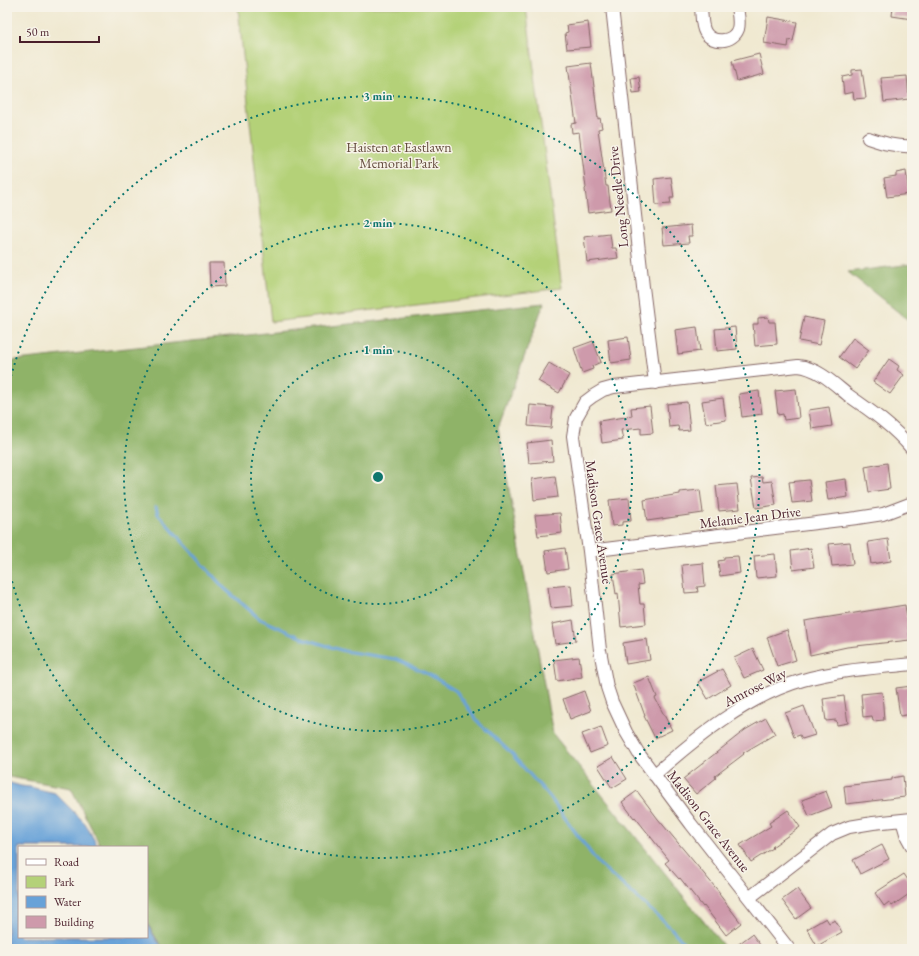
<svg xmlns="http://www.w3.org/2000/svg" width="919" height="956" viewBox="0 0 919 956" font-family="'EB Garamond',serif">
<rect width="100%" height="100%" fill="#f7f3e8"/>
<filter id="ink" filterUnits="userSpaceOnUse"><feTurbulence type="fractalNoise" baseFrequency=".025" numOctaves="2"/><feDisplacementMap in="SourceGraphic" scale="8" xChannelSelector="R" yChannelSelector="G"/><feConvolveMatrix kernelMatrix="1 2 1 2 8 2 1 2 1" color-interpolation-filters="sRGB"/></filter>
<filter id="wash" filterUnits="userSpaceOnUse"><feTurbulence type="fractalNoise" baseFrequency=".012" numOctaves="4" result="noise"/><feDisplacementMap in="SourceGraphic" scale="16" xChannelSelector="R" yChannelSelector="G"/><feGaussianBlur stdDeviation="0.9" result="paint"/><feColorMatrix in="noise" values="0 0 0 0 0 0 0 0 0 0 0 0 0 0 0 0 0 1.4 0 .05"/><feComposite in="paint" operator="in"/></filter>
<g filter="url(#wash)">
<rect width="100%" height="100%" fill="#f0e9d1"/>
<!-- green -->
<path fill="#b4d178" stroke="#7f7852" d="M238 7H526L562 288 271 322Z"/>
<!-- forest -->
<path fill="#8fb368" stroke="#6c694a" d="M912 264V323L848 272Z
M544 303 498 428 553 734 726 949H163L147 923V847H101L71 788 9 777 7 763V361Z"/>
<!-- water -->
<path fill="#68a2d8" stroke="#596082" d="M7 782 21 786 30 787 55 793 85 823 98 847H19V937H147V924L156 939 164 949H7Z"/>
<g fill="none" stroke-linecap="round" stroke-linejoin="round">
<!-- stream -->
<path stroke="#68a2d8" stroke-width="3" d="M156 507 158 514 224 588 260 619 302 638 344 651 395 659 430 675 456 691 480 724 509 751 549 796 598 863 670 927 689 949"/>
</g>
<g id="blocks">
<!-- building -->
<path fill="#ce9aab" d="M893 7H912V19L892 16Z
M768 17 797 22 793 41 789 40 788 47 764 43Z
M588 22 591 47 567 49 565 33 568 32 567 25Z
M759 54 764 74 737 81 732 61Z
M591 63 598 119 600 118 602 128 598 129 606 186H608L611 210 588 213 585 189 586 188 579 132 572 133 571 124 576 123 568 66Z
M862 69 866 98 854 99 853 92 844 94 842 77 852 75V70Z
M907 76 909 99 884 102 881 78Z
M639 77 641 92 633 93 631 78Z
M906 171 909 194 887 197 884 178 896 176V173Z
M671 177 674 198H670L671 204 656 205 654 179Z
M691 225 692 236H688L689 243 664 245 662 228Z
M610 234 612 248H616L618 258 587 262 584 237Z
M209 263H224L225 286 210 287Z
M768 317 769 322H775L777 344 755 346 753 324H758V318Z
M804 317 824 321 819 345 799 341Z
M697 327 700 351 678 354 675 330Z
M735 327 737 349 717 351 715 329Z
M628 337 631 360 611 363 608 340Z
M853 338 869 350 855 369 839 357Z
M593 341 601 362 592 366 593 369 582 373 574 348Z
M889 359 899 366 897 370 904 375 890 394 873 382Z
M549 363 569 375 559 393 538 381Z
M796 389 799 418 784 420 783 414 778 415 775 391Z
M759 391 762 414 742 417 739 394Z
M723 398 726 420 706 423 702 401Z
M687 402 690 430 679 431 678 426 669 427 667 404Z
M530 405 553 407 551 428 528 426Z
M650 406 653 433 641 434V428L621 430 623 440 602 443 599 421 632 416 631 408Z
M829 407 832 426 812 429 809 410Z
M551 440 553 461 529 463 527 443Z
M887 463 890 489 869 492 865 467Z
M555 476 558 497 534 500 532 479Z
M762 477 763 482 772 481 776 505 756 508 751 478Z
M846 479 848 497 828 500 825 482Z
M809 480 812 501 792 503 789 482Z
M737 484 740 509 719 511 716 486Z
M700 490 703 513 647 521 644 500 680 494V492Z
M629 498 631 521 622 522V525L612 526 609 500Z
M560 513 562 533 538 536 535 515Z
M888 539 891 561 871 564 868 542Z
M850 542 853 564 832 566 829 544Z
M565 548 568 569 548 572 545 551Z
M811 548 814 567 793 570 791 551Z
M775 554 777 576 756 578 754 556Z
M738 556 740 573 720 576 718 561 724 560V557Z
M703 563 705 586 697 587 698 592 685 593 682 565Z
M641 570 643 584 638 585 640 604H644L646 624 621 627 618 593 616 594 613 574Z
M571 585 573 606 551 608 548 587Z
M905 605 910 640 847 647 810 655 805 621Z
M573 620 576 641 555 644 552 624Z
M787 630 796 660 777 666 767 637Z
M647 639 650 660 626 664 623 643Z
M753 649 763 670 744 678 734 658Z
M579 657 582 677 557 681 554 660Z
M722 669 731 685 708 699 698 682Z
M649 677 657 697 655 698 672 730 655 738 644 716H645L633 683Z
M912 686V714L900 716 896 688Z
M584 691 591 711 570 719 563 699Z
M882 692 884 720 873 721 872 716 863 717 861 694Z
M844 696 848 723 837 725 836 720 826 721 823 699Z
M804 706 815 735 802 739 800 735 794 737 785 713Z
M766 718 775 734 743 753 744 754 715 776 716 778 696 794 683 779 745 730Z
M601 727 608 746 590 753 582 734Z
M613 757 627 779 612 788 598 766Z
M903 776 905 797 846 804 844 786 892 780V778Z
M637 791 658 819 720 893 719 894 741 923 726 935 704 906 703 907 680 878 679 879 665 863 669 860 635 817 634 818 622 802Z
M826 791 832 807 809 816 802 800Z
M788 810 800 827 772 847 773 848 751 862 740 845 771 826 769 823Z
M882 845 889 859 860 874 853 860Z
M904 874 912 886V892L892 906 889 902 884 906 875 893Z
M797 889 811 908 796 919 782 900Z
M826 918 829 923 835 920 842 932 817 946 807 929Z
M752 934 763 949H732Z"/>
</g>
</g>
<g filter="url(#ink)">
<use href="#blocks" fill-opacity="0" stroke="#846665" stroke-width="1"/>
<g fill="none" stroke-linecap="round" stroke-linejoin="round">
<defs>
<path id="minor" d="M612 7 643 287 655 383
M701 7C702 15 701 25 705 32 712 44 733 43 738 29 740 22 738 14 737 7
M868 138C883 143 896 147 912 146
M589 551 857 518 883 514 912 503
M654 775C697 737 747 696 803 680 838 670 876 668 912 664
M902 820 907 837 912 846
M749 898 832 834 849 827 873 823 912 819
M789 949 691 824 639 754 626 732 612 702 607 687 600 650 589 551 573 436 576 418 585 402 593 396 603 390 614 387 798 366C818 368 833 383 848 395 871 411 894 427 912 449"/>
</defs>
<!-- minor casing -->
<use href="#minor" stroke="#846665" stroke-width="14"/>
<!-- minor -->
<use href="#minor" stroke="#fff" stroke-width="12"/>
</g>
</g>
<!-- distance rings -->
<g fill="none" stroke="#0f766e" stroke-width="2" stroke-dasharray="2 4">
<circle cx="378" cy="477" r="127"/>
<circle cx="378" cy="477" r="254"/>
<path d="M8 388A381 381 0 1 1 8 566"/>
</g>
<g text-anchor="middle" stroke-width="3" stroke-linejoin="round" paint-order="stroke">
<!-- park labels -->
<g font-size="14" fill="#644c3e" stroke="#f7f3e8">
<text x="399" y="152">Haisten at Eastlawn<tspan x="399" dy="16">Memorial Park</tspan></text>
</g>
<!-- street labels -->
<g font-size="14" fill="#4a1f2b" stroke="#f7f3e8">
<text transform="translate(618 197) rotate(-96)" y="5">Long Needle Drive</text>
<text transform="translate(750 517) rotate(-7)" y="5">Melanie Jean Drive</text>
<text transform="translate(599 522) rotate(82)" y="5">Madison Grace Avenue</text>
<text transform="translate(755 687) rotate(-27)" y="5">Amrose Way</text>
<text transform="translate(709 821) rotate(52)" y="5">Madison Grace Avenue</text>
</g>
</g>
<circle cx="378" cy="477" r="6" fill="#0f766e" stroke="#f7f3e8" stroke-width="2"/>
<g font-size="12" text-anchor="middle" font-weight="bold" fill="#0f766e" stroke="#f7f3e8" stroke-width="3" stroke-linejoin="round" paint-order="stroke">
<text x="378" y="100">3 min</text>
<text x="378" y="227">2 min</text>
<text x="378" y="354">1 min</text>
</g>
<!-- margin -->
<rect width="919" height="956" fill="none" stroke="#f7f3e8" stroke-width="24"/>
<!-- legend -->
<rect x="18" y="846" width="130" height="92" fill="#f7f3e8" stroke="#b29e9c"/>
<rect x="26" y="859" width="20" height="6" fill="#ffffff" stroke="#b29e9c"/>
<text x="54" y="866" font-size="12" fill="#4a1f2b">Road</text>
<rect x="26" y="876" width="20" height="12" fill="#b4d178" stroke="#b29e9c"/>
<text x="54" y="886" font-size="12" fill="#4a1f2b">Park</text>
<rect x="26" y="896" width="20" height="12" fill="#68a2d8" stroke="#b29e9c"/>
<text x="54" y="906" font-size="12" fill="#4a1f2b">Water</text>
<rect x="26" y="916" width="20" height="12" fill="#ce9aab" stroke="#b29e9c"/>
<text x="54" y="926" font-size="12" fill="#4a1f2b">Building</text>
<!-- scale -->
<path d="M20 36v6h79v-6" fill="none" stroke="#4a1f2b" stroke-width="2"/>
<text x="26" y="36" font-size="12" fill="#4a1f2b" stroke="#f7f3e8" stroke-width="3" paint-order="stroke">50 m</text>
</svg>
